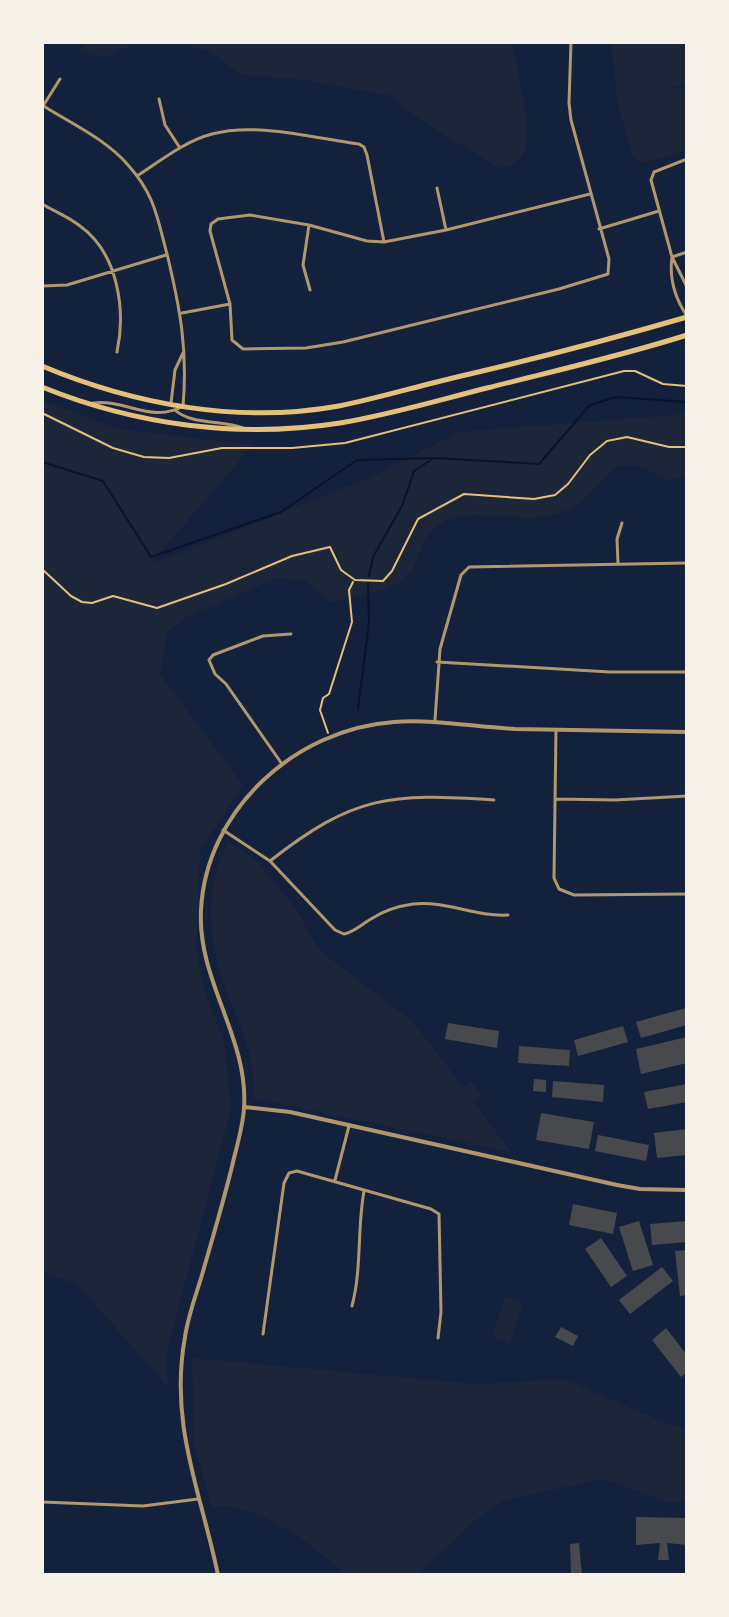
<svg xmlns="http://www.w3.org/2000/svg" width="729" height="1617" viewBox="0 0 729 1617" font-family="Mulish,sans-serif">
<rect width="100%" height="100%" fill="#14213d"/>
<!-- green -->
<path fill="#1d2539" d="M85 42H169L133 44 105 57 80 50Z
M182 42H512C516 67 537 139 521 158 514 165 507 166 498 168L410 113 393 96 303 80 239 74 214 54Z
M611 42H687V87L661 86 687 89V150L645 163 633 158 618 105Z
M42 400 118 429 253 445 149 565 371 477 458 432 687 414V478L665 480V477L635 465 617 466C602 480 586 502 567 510 525 530 475 500 435 527 424 535 420 553 415 564 405 592 354 596 329 602L307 581 277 578 188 616 167 632 160 674 243 785 200 849 196 945 204 990 224 1041 231 1109 166 1355 168 1387 78 1285 42 1271Z
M228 843 255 859 296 909 319 950 414 1023 463 1087 471 1081 482 1095 474 1102 511 1152 253 1098C257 1060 240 1026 227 992 209 945 202 888 228 843Z
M505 1297 523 1303 510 1343 492 1337Z
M192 1358 477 1384 565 1379 663 1422 687 1429V1503L668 1502 603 1479 505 1500 473 1522 417 1575H347C314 1547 257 1500 212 1507L194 1445Z"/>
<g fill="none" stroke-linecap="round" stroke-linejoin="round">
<!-- stream -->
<path stroke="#0b132b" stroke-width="2" d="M42 462 103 481 151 557 281 512 357 460 435 458 539 464 590 405 616 397 687 402
M369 576 373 557 402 506 414 471 434 458
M358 709 369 623 368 583"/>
</g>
<!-- building -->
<path fill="#48494c" d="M686 1008 687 1025 641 1038 636 1022Z
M448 1023 499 1031 497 1048 445 1039Z
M623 1026 628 1042 578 1056 574 1040Z
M687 1037V1063L641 1074 636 1049Z
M519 1046 570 1050 569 1066 518 1063Z
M534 1079 546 1080V1092L533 1091Z
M553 1081 604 1085 603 1102 552 1097Z
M687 1084V1102L648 1109 644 1092Z
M541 1113 594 1122 589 1149 536 1140Z
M687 1129V1155L657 1158 654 1133Z
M598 1135 649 1145 646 1161 595 1151Z
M573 1204 617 1213 613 1234 569 1225Z
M639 1221 653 1265 633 1271 619 1227Z
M687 1221V1242L652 1245 650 1224Z
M601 1238 627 1276 611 1287 585 1249Z
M687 1250V1295L680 1296 675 1251Z
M662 1267 673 1281 630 1314 619 1300Z
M561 1327 578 1336 573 1346 555 1337Z
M666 1328 687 1355V1372L681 1377 652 1340Z
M636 1517 687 1518V1545L667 1543 669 1560H658L660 1543 636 1545Z
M579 1543 582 1575H571L570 1544Z"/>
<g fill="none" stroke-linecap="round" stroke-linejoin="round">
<!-- path -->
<path stroke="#e5c07b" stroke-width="2" d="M42 413 113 448 144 457 169 458 222 448H292L345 443 624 371H635L663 384 687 386
M42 569 71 596 82 602 92 603 113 596 157 608 226 584 292 556 330 547 341 570 355 580 383 581 392 571 418 519 464 494 534 499 555 495 568 484 590 455 607 441 627 437 669 447H687
M328 733 320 710 323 698 329 694 352 622 349 590 353 582"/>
<!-- minor -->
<path stroke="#b1986c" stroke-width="3" d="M571 42 569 103 571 120 609 259 608 274 559 289 343 342 306 348 243 349 232 340 230 304 210 231 211 224 218 219 250 215 309 225 367 241 384 242 446 230 590 194
M159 99 165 125 180 148
M42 105C70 123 106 139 128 165 155 195 157 217 167 254 180 308 188 350 183 406 152 424 126 399 93 403
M43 106 60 79
M687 159 654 172 651 180 672 257 687 287
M137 176C160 161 185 141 212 134 256 122 314 138 359 144L364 147 367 155 384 242
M437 188 446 230
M42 204C54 211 69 217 80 226 118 253 126 310 117 352
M309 225 303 265 310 290
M599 229 659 211
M672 257C669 278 675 298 687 316
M672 257 687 252
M42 286 67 285 166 255
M182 313 230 304
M171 403 175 370 183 353
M175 410C191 425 223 420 243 428
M618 563 617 539 622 523
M437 662 610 672H687
M435 720 440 649 461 575 469 567 687 563
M556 730 554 878 559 889 574 895 687 894
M282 764 226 684 215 674 209 660 213 655 263 636 291 634
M556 799 615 800 687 796
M223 830 270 861 335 930 344 934C354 932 362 924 371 919 383 911 399 906 413 904 445 900 475 917 508 915
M270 861C354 795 390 793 494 800
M335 1180 349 1126
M352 1306C362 1268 357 1229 364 1191
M263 1334 284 1183 289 1173 297 1171 431 1209 439 1214 441 1312 438 1338
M42 1502 143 1506 198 1499"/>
<!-- tertiary -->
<path stroke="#b1986c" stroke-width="4" d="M244 1107 290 1112 617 1185 640 1189 687 1190
M218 1575C201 1492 169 1425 185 1337 188 1316 196 1295 202 1275 213 1236 225 1197 234 1158 238 1142 243 1125 244 1108 249 1038 197 981 201 910 206 810 295 729 394 722 435 719 474 727 515 729 572 730 629 731 687 732"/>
<!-- primary -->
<path stroke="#e5c07b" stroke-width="5" d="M42 366C135 405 239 424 339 406 379 398 418 386 457 377 535 359 611 339 687 317
M42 387C136 425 239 439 340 423 389 415 439 400 487 388 554 371 621 356 687 335"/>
</g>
<!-- border -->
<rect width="729" height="1617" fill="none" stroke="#f6f1e7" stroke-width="88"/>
</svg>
